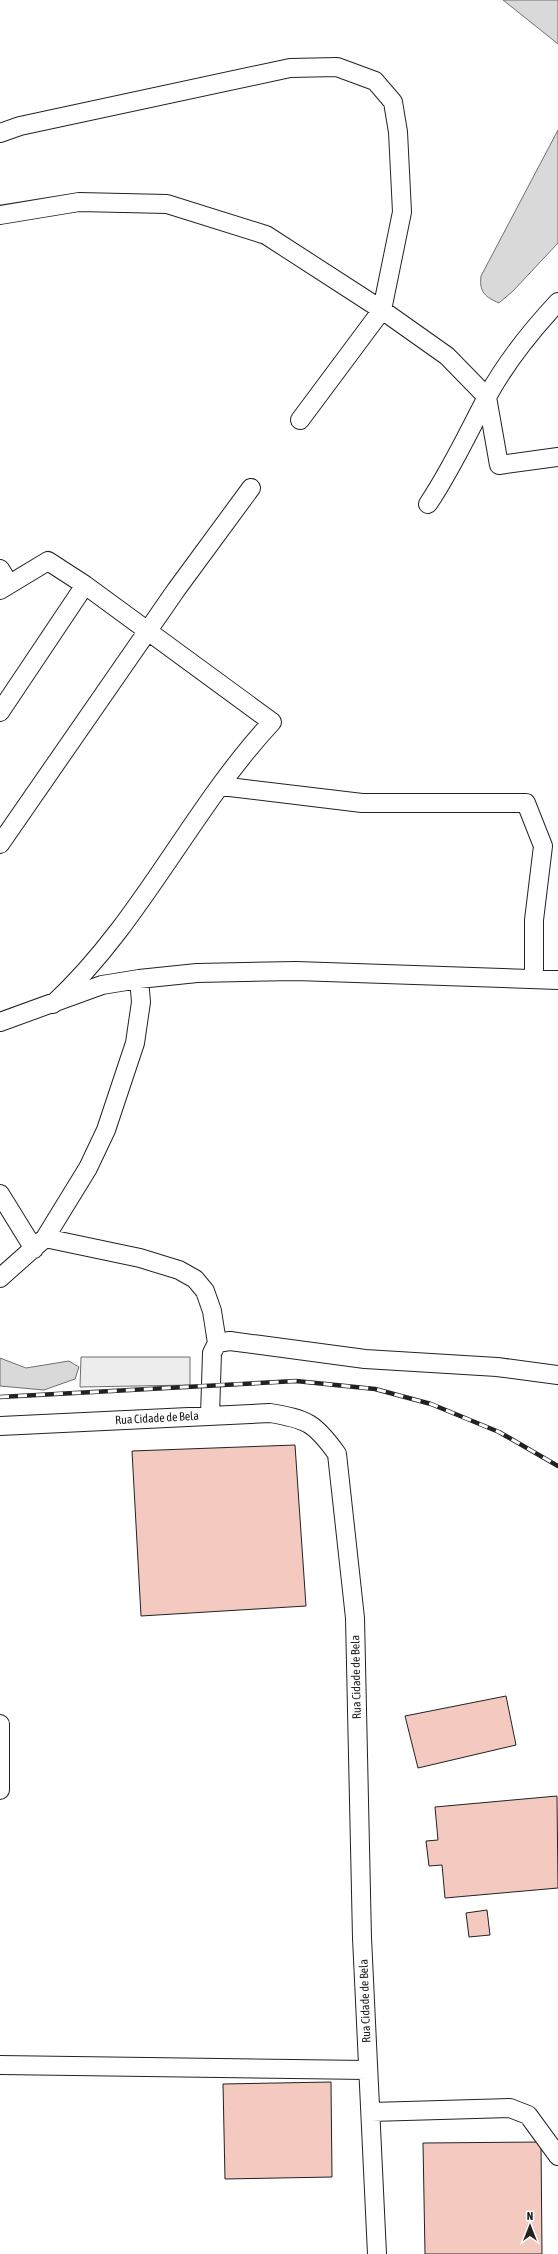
<svg xmlns="http://www.w3.org/2000/svg" width="558" height="2254" viewBox="0 0 558 2254" font-family="'Asap Condensed',sans-serif">
<rect width="100%" height="100%" fill="#fff"/>
<!-- parking -->
<path fill="#ededed" stroke="#6f6f6f" d="M81 1357H190V1385L80 1387Z"/>
<!-- water -->
<path fill="#d9d9d9" stroke="#6f6f6f" d="M503 0H558V44Z
M558 130V243L513 291 499 303C485 297 479 292 481 276Z
M0 1358 26 1368 69 1361 79 1367 75 1379 44 1390 0 1386Z"/>
<!-- building -->
<path fill="#f3c9c0" stroke="#222" d="M295 1445 306 1606 141 1616 132 1451Z
M506 1696 516 1745 418 1768 405 1716Z
M557 1796 558 1888 445 1898 442 1865 429 1866 426 1841 438 1840 435 1807Z
M487 1910 490 1935 469 1937 466 1913Z
M331 2082 332 2177 225 2179 223 2084Z
M541 2142 542 2254H425L423 2143Z"/>
<g fill="none" stroke-linecap="round" stroke-linejoin="round">
<defs>
<path id="minor" d="M0 133 20 126 290 68 337 67 375 81 393 102 398 132 402 212 382 310 447 356 487 397 499 465 558 457
M0 215 79 202 167 204 266 235 382 310 300 420
M428 504C451 470 468 433 487 397 506 362 531 331 558 302
M0 569 9 584
M0 590 48 561 85 585 0 712
M221 786 362 803H526L543 846 534 920V979
M0 844 176 590 251 488
M53 1004C141 923 191 809 272 722L85 585
M0 1022 102 985 139 979 197 973 296 971 558 980
M0 1194 34 1249
M45 1238 88 1168 106 1130 135 1043 141 1002 139 979
M0 1278 45 1238 140 1258 179 1270 195 1279 205 1291 212 1311 217 1343 212 1353 210 1415
M217 1343 230 1341 365 1359 497 1367 558 1375
M0 1426 270 1413C307 1419 315 1423 337 1454L355 1618 362 1938 377 2254
M0 1724V1790
M0 2065 367 2070
M371 2112 510 2108 528 2115 558 2156"/>
</defs>
<!-- minor casing -->
<use href="#minor" stroke="#222" stroke-width="20"/>
<!-- minor -->
<use href="#minor" stroke="#fff" stroke-width="18"/>
<defs>
<path id="rail" d="M0 1397 296 1381 375 1389 431 1404 499 1432 558 1466"/>
</defs>
<!-- rail casing -->
<use href="#rail" stroke="#222" stroke-width="4.5"/>
<!-- rail -->
<use href="#rail" stroke="#fff" stroke-width="3" stroke-dasharray="9" stroke-linecap="butt"/>
</g>
<g text-anchor="middle" stroke-width="3" stroke-linejoin="round" paint-order="stroke">
<!-- street labels -->
<g font-size="12" fill="#222" stroke="#fff">
<text transform="translate(157 1418) rotate(-3)" y="4">Rua Cidade de Bela</text>
<text transform="translate(356 1677) rotate(-91)" y="4">Rua Cidade de Bela</text>
<text transform="translate(365 2001) rotate(-92)" y="4">Rua Cidade de Bela</text>
</g>
</g>
<!-- north arrow -->
<g transform="translate(530 2226)" stroke="#ffffff" stroke-width="3" paint-order="stroke">
<path d="M0-3L7 15L0 10L-7 15Z" fill="#222222"/>
<text y="-6" font-size="11" font-weight="bold" text-anchor="middle" fill="#222222">N</text>
</g>
</svg>
